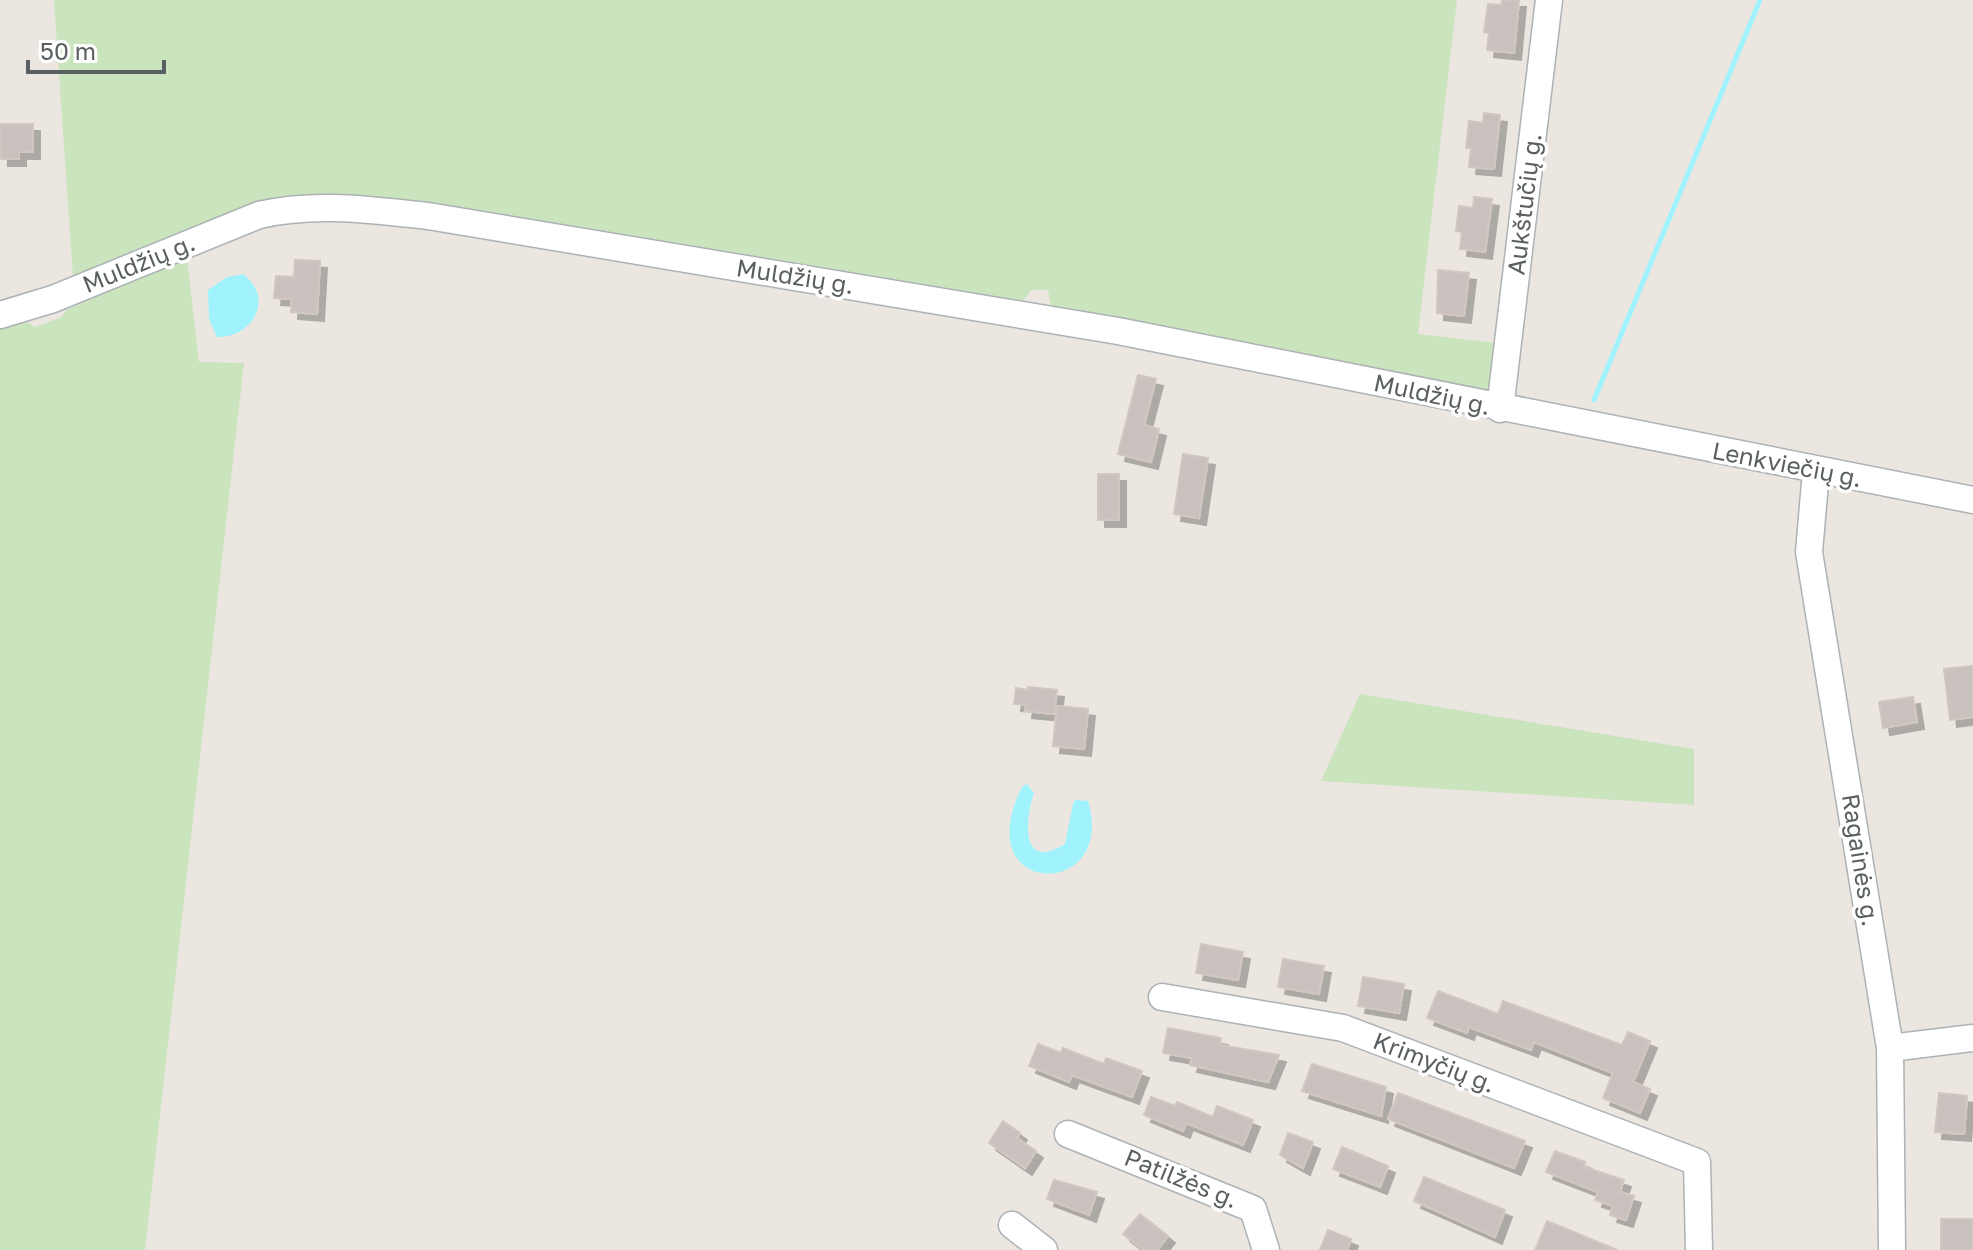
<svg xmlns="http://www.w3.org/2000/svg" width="1973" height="1250" viewBox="0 0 1973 1250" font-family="'Golos Text',sans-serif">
<defs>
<filter id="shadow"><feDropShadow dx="7" dy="7" stdDeviation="0" flood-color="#0004"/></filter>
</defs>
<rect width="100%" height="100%" fill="#ece6e1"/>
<!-- green -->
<path fill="#cae4bd" d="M54 0H1457L1418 334 1498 343 1490 392 1057 309 1050 302 1048 290H1031L1024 300 1007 304 323 197 73 278Z
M187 258 199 362 244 363 145 1250H0V327L23 320 35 327 62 317 66 310Z
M1360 694 1694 749V805L1321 781Z"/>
<!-- water -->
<path fill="#a0f3fd" d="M243 274C275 298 253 338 217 337L209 319 208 290 227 277Z
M1027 784 1034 793C1025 819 1020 872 1065 844L1073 804 1075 800 1088 801C1118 900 966 900 1022 787Z"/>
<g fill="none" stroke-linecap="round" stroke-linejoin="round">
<!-- stream -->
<path stroke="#a0f3fd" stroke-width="5" d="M1594 400 1760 0"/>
</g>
<!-- building -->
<path fill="#c8c1be" stroke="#d1c6c0" stroke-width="2" filter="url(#shadow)" d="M1502 0H1519L1514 53 1487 50 1489 33 1484 32 1488 4 1502 5Z
M1484 113 1500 115 1494 169 1469 167 1471 148H1466L1469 121 1483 123Z
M0 124H33V152H19V159H1Z
M1474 197 1492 199 1485 252 1460 249 1462 232 1456 231 1459 206 1473 208Z
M295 260 320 261 317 314 291 312 292 299 274 298 276 276 294 277Z
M1438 270 1469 273 1464 316 1437 313Z
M1138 375 1156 379 1144 425 1159 429 1151 462 1118 454Z
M1183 454 1208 458 1199 518 1174 514Z
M1098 474H1119V520H1098Z
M1973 666V717L1950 720 1944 669Z
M1028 687 1057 690 1054 714 1025 711 1026 705 1014 704 1016 688 1028 690Z
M1913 697 1917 722 1883 728 1879 702Z
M1057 706 1088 709 1084 749 1053 746Z
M1201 944 1243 952 1238 980 1196 973Z
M1283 959 1324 966 1319 994 1278 987Z
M1363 977 1404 984 1399 1013 1358 1006Z
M1438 991 1498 1014 1503 1001 1622 1045 1628 1032 1650 1041 1633 1082 1650 1089 1640 1113 1603 1098 1613 1073 1534 1042 1531 1050 1469 1027 1467 1033 1427 1018Z
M1168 1028 1221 1038 1220 1045 1279 1055 1268 1082 1190 1065 1192 1058 1163 1053Z
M1038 1044 1061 1053 1063 1048 1104 1064 1106 1058 1142 1071 1132 1097 1072 1075 1069 1082 1029 1066Z
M1312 1064 1386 1087 1381 1116 1302 1091Z
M1398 1093 1525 1141 1514 1168 1388 1119Z
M1939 1093 1967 1096 1964 1134 1935 1132Z
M1151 1097 1175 1106 1177 1102 1213 1117 1217 1106 1253 1120 1243 1145 1186 1123 1183 1131 1144 1115Z
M1003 1121 1020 1133 1017 1138 1036 1151 1025 1168 989 1143Z
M1288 1133 1313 1142 1303 1168 1280 1155Z
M1342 1147 1388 1166 1380 1187 1333 1169Z
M1555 1151 1585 1162 1584 1167 1624 1180 1620 1192 1634 1196 1626 1220 1610 1215 1613 1206 1595 1200 1598 1192 1546 1172Z
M1424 1177 1505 1210 1495 1237 1414 1201Z
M1054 1180 1097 1192 1089 1215 1047 1199Z
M1140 1214 1168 1236 1157 1250H1144L1123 1234Z
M1941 1219H1973V1250H1941Z
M1547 1221 1617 1250H1535Z
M1328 1230 1351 1239 1347 1250H1320Z"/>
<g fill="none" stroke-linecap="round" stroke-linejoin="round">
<defs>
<path id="minor" d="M0 315 53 299 259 215C316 202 370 210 428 216L1118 331 1973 500
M1500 409 1549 0
M1816 471 1809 552 1890 1048 1892 1250
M1162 997 1343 1028 1697 1162 1699 1250
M1890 1048 1973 1038
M1068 1134 1253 1209 1266 1250
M1012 1225 1044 1250"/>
</defs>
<!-- minor casing -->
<use href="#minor" stroke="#adb2b4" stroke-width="29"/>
<!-- minor -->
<use href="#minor" stroke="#fff" stroke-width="26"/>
</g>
<g text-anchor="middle" stroke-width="7" stroke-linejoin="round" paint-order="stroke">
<!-- street labels -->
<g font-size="24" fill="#5a6062" stroke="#fff">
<text transform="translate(1525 204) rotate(-83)" y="8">Aukštučių g.</text>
<text transform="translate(139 264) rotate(-22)" y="8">Muldžių g.</text>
<text transform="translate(795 277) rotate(9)" y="8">Muldžių g.</text>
<text transform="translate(1432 395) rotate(12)" y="8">Muldžių g.</text>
<text transform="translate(1787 465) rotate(11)" y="8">Lenkviečių g.</text>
<text transform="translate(1860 860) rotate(81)" y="8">Ragainės g.</text>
<text transform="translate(1434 1063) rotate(21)" y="8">Krimyčių g.</text>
<text transform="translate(1181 1179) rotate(22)" y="8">Patilžės g.</text>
</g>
</g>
<!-- scale -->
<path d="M28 60v12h136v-12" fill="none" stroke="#5a6062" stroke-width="4"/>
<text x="40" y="60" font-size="24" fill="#5a6062" stroke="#ffffff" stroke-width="6" paint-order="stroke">50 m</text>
</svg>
